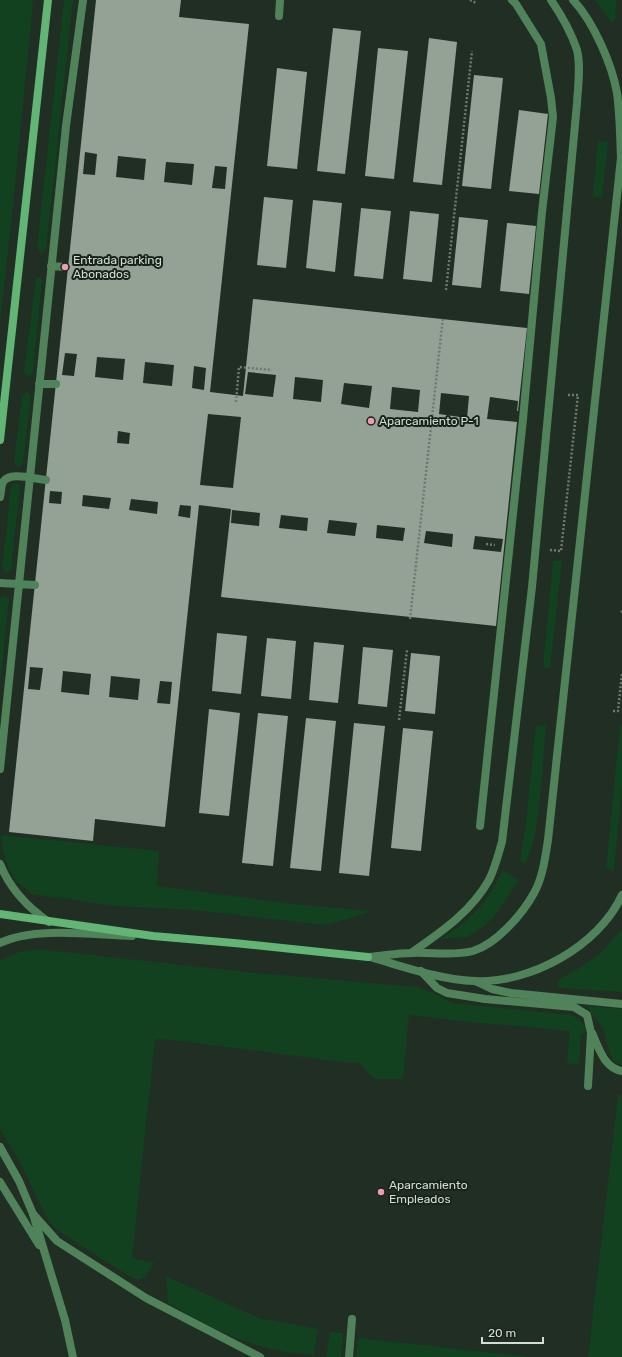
<svg xmlns="http://www.w3.org/2000/svg" width="622" height="1357" viewBox="0 0 622 1357" font-family="Rubik,sans-serif">
<rect width="100%" height="100%" fill="#212e23"/>
<!-- green -->
<path fill="#12411f" d="M0 0H32L33 4 13 206 0 324Z
M64 0H73L46 249 42 253 40 252 37 247Z
M595 0H616L615 20 611 22Z
M598 141 608 142 602 198 593 197Z
M36 277H40L42 280 33 372 32 375 27 376 24 371Z
M26 392H28L31 397 23 462 22 465 20 467 17 466 14 461 22 395Z
M14 483 19 484 20 487 11 569 8 573 5 572 2 567 11 487Z
M553 561H562L550 669 543 667Z
M5 596 9 599 0 684V599L2 597Z
M536 725 546 726C543 754 540 844 525 863L520 861 525 830Z
M620 725H622V787L614 870 606 869Z
M1 835 159 851 157 886 302 905 371 911 348 919 323 925 194 910 115 906 32 894 16 881 8 867 3 852Z
M503 870 519 880 495 915 488 923 468 937 440 939C474 918 485 904 503 870Z
M622 929V992L560 988 557 986 558 980 581 967 600 954Z
M38 949 246 972 417 987 435 994 452 1003 571 1015 577 1018 586 1027 585 1033 581 1034 579 1065 567 1063 570 1031 461 1021 409 1015 403 1079H376L369 1074 360 1063 341 1062 173 1040 155 1039 132 1258 154 1262 145 1277 139 1280 129 1276 66 1236 53 1226 45 1215 23 1168 0 1129V960L19 952Z
M586 1006 622 1009V1065L614 1062 609 1051 604 1030Z
M618 1095H622V1357H588Z
M166 1276 259 1318 318 1329 314 1355C291 1353 269 1350 248 1342 220 1333 193 1317 168 1303Z
M330 1332 343 1333 341 1357H326Z
M358 1338 530 1357H356Z"/>
<!-- building -->
<path fill="#93a295" fill-rule="evenodd" d="M96 0H181L179 17 249 24 210 392 243 396 253 299 527 328 518 411H517L518 401 490 397 487 419 517 422 496 626 221 597 231 509 199 505 165 827 95 819 93 841 9 832ZM85 152 97 154 95 175 83 174ZM118 156 146 159 144 180 116 177ZM166 162 194 164 192 185 164 182ZM215 166 227 167 225 189 212 188ZM65 353 77 354 74 376 62 375ZM97 357 125 359 123 380 95 377ZM145 362 174 365 172 386 143 383ZM194 366 206 368 204 390 192 388ZM248 372 276 375 273 397 245 394ZM295 377 323 380 321 402 293 399ZM344 383 372 386 369 408 341 404ZM392 387 420 390 418 412 390 409ZM441 393 469 396 467 418 439 414ZM208 414 241 417 233 488 200 485ZM118 431 130 433 129 444 117 443ZM50 491 62 492 61 504 49 503ZM83 495 111 498 109 509 82 506ZM131 499 158 502 157 514 129 510ZM180 505 191 506 190 518 178 516ZM232 510 260 513 259 526 231 523ZM281 515 308 518 307 531 279 528ZM329 520 357 523 355 536 327 533ZM377 525 405 528 403 541 376 538ZM426 531 453 534 452 547 424 543ZM475 536 503 539 501 552 473 549ZM30 667 43 668 40 690 28 689ZM63 671 91 674 89 695 61 692ZM111 676 140 679 138 700 109 697ZM160 681 172 682 170 704 157 703Z
M333 28 361 31 345 174 317 171Z
M429 38 457 42 442 185 413 182Z
M378 48 408 51 394 179 365 176Z
M277 68 307 72 297 169 267 166Z
M474 75 503 78 491 189 462 186Z
M519 110 548 114 539 194 509 191Z
M264 197 293 200 286 268 257 265Z
M313 200 342 203 335 272 306 268Z
M361 208 391 211 383 279 354 276Z
M410 211 439 214 432 282 403 279Z
M459 217 488 220 481 288 452 285Z
M507 223 536 226 529 294 500 291Z
M217 633 247 636 241 694 212 691Z
M267 638 296 641 291 699 261 696Z
M314 642 344 645 338 703 309 700Z
M363 647 393 650 387 707 358 704Z
M411 653 440 656 435 714 405 711Z
M209 709 240 713 229 816 199 813Z
M258 713 288 716 273 866 242 863Z
M306 718 336 721 321 871 290 868Z
M354 723 385 726 369 876 339 873Z
M403 728 433 731 421 851 391 848Z"/>
<g fill="none" stroke-linecap="round" stroke-linejoin="round">
<!-- path -->
<path stroke="#6e7970" stroke-width="2.5" stroke-dasharray="2 2" stroke-linecap="butt" d="M470 0 476 3
M446 290 472 51
M236 402 239 367 272 370
M486 544 495 545
M550 550 561 551 578 395H567
M621 611 622 612
M410 619 443 317
M613 711H618L622 673
M399 720 407 650"/>
<!-- lane -->
<path stroke="#51835b" stroke-width="8" d="M279 16 280 0
M51 266 65 267
M39 384H56
M0 497C1 493 1 488 2 484 7 470 34 479 46 480
M0 583 35 585
M0 769 66 126 83 0
M480 826 523 419 542 212 553 117 551 98 541 44 516 4 512 0
M0 864C10 889 27 907 49 922
M411 953C441 932 471 912 489 880 495 868 498 855 502 842L532 587 577 103C578 86 581 66 577 50 571 32 562 16 551 0
M421 971 437 988 447 993 485 999 574 1007 587 1015 591 1033 588 1086
M475 981 492 989 511 993 622 1004
M592 1033C599 1048 604 1068 622 1071
M33 1214 57 1241 146 1298 260 1357
M349 1357 352 1319"/>
<!-- street -->
<path stroke="#51835b" stroke-width="8" d="M0 943C35 926 93 935 132 936
M368 957C383 956 397 953 411 953 430 952 454 956 473 951 496 944 522 915 534 893 543 877 545 858 548 840L621 158C620 136 620 115 617 93 612 64 593 21 573 0
M373 958C405 967 442 980 474 981 530 984 599 946 622 895
M0 1147 19 1181 33 1214 65 1320 73 1357
M0 1182 39 1245"/>
<!-- secondary -->
<path stroke="#62b575" stroke-width="8" d="M0 440 48 0
M0 914 153 936 234 943 368 957"/>
</g>
<!-- markers -->
<g fill="#f09ab5" stroke="#18241a" stroke-width="1.5">
<circle cx="65" cy="267" r="4"/>
<circle cx="371" cy="421" r="4"/>
<circle cx="381" cy="1192" r="4"/>
</g>
<g text-anchor="middle" stroke-width="4" stroke-linejoin="round" paint-order="stroke">
<!-- poi labels -->
<g font-size="12" fill="#d4dcd5" stroke="#18241a" text-anchor="start">
<text x="73" y="264">Entrada parking<tspan x="73" dy="14">Abonados</tspan></text>
<text x="379" y="425">Aparcamiento P-1</text>
<text x="389" y="1189">Aparcamiento<tspan x="389" dy="14">Empleados</tspan></text>
</g>
</g>
<!-- scale -->
<path d="M482 1337v6h61v-6" fill="none" stroke="#d4dcd5" stroke-width="2"/>
<text x="488" y="1337" font-size="12" fill="#d4dcd5" stroke="#18241a" stroke-width="3" paint-order="stroke">20 m</text>
</svg>
